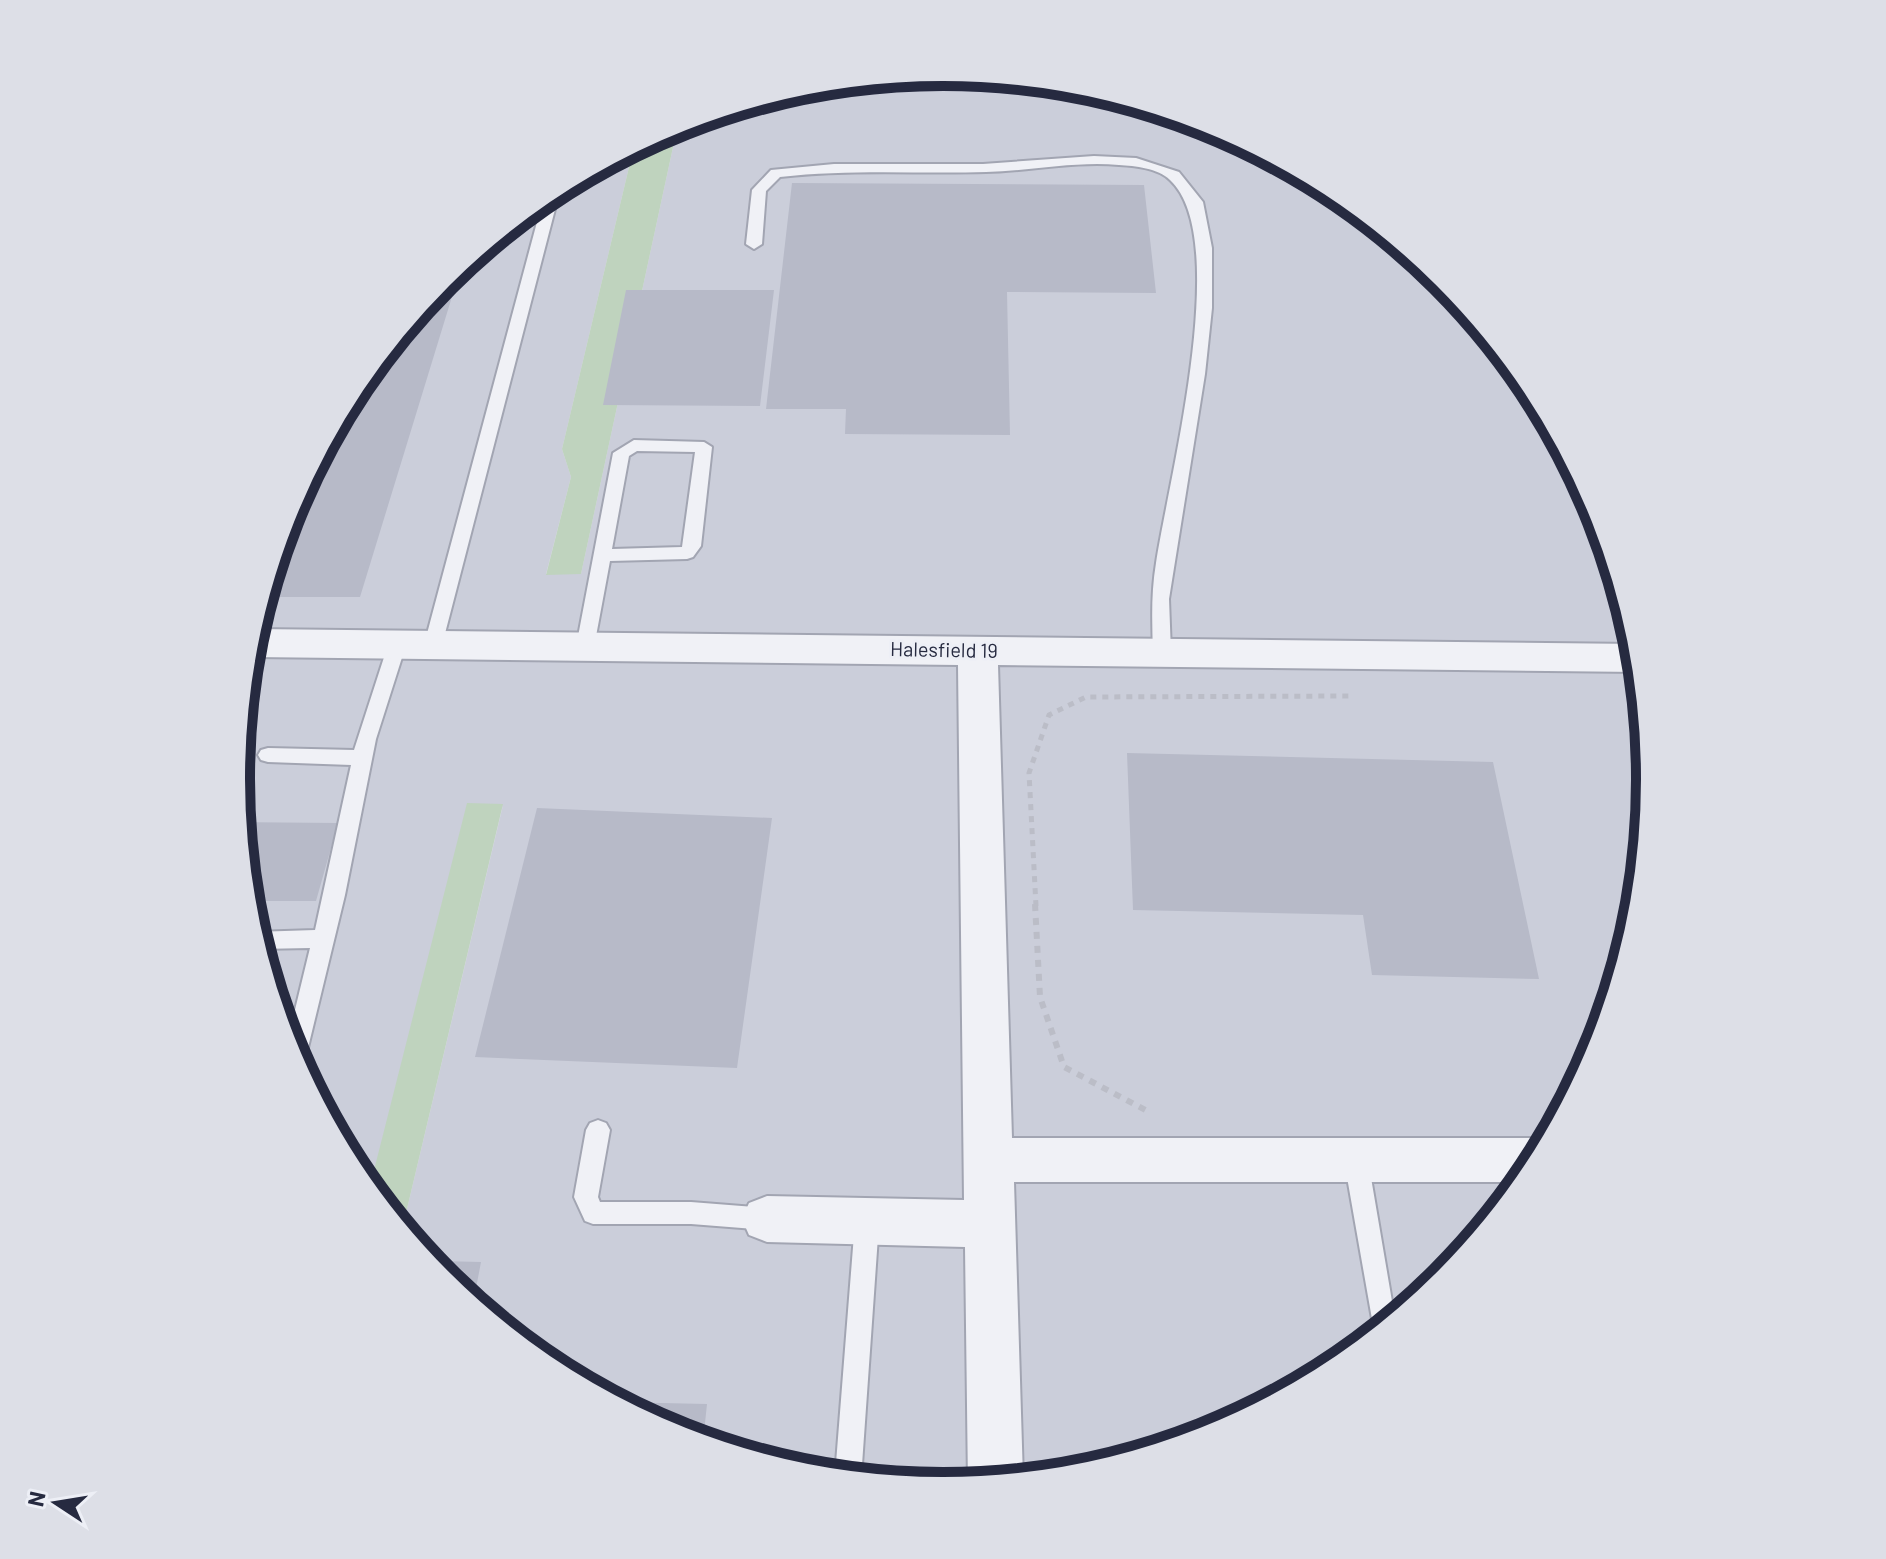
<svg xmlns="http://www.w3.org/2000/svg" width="1886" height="1559" viewBox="0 0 1886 1559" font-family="Barlow,sans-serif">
<rect width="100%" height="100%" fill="#dddfe8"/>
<!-- built -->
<path fill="#cbceda" d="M943 72 1081 86 1214 126 1336 192 1444 280 1532 387 1597 509 1637 642 1650 780 1637 918 1596 1051 1531 1173 1443 1280 1336 1368 1213 1433 1081 1473 943 1487 805 1473 672 1433 550 1368 442 1279 402 1230 503 805 369 1190 354 1172 289 1050 249 917 236 779 249 641 290 508 355 386 443 279 550 191 634 146 562 449 571 477 546 574H581L678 124 805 86Z"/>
<!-- green -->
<path fill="#bfd3be" d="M678 124 581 574 546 575 571 477 562 449 634 146Z
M467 803 503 804 402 1230 369 1190Z"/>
<!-- building -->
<path fill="#b7bac8" d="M792 183 1144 185 1156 293 1007 292 1010 435 845 434 846 409H766Z
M462 264 360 597H263L290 508 355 386 443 279Z
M626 290H774L760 406 603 405Z
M1127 753 1493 762 1539 979 1372 975 1363 915 1133 910Z
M537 808 772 818 737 1068 475 1057Z
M240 822 338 823 316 901H247Z
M440 1261 481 1262 473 1304 438 1274Z
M615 1402 707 1404 703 1442 672 1433Z"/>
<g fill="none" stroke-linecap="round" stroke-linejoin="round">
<defs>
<path id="service" d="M1094 156 1136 158 1179 172 1203 202 1212 248V308L1205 374 1169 599 1171 653 1162 660 1153 653C1152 622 1151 593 1156 563 1168 482 1233 238 1170 180 1158 168 1135 166 1119 165 1075 161 1030 171 986 172 917 174 849 169 780 177L766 191 762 244 754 249 746 244 752 190 771 170 834 164H983Z
M558 187 560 190 442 645 433 652 424 645 544 196Z
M634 440 704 442 712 447 701 546 693 557 687 559 610 561 594 647 585 654 576 647 613 453ZM637 451 695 452 682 547 612 549 629 456Z
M397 638 406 645 376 739 345 895 305 1060 299 1068 287 1043 310 948 259 949 254 932 315 930 351 765 268 762 261 760 258 755 261 750 268 748 354 750 388 645Z
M598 1120 606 1123 610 1130 598 1197 600 1202H691L767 1208 776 1211 779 1219 776 1227 767 1230 691 1224H593L585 1221 574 1197 586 1130 590 1123Z
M1356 1149 1364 1153 1368 1160 1395 1319 1375 1336 1344 1160 1348 1153Z
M867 1211 876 1214 879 1222 861 1479 835 1476 855 1222 858 1214Z"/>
<path id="minor" d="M253 629 1637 644 1639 672 998 665 1012 1138H1538L1548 1141 1523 1182H1014L1023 1479 968 1484 965 1247 767 1242 749 1235 742 1219 749 1203 767 1196 964 1200 958 665 249 657Z"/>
</defs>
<!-- service casing -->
<use href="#service" stroke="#a2a5b2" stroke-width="4"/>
<!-- minor casing -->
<use href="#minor" stroke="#a2a5b2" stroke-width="4"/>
<!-- path-far1 -->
<path stroke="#bbbdc7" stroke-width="5" stroke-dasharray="6 6" stroke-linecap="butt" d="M1036 906 1029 773 1049 715 1086 697 1349 696"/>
<!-- path -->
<path stroke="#bbbdc7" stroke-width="6" stroke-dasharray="7 7" stroke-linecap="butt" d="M1035 904 1040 997 1064 1067 1151 1113"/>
<!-- service -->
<use href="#service" fill="#f0f1f6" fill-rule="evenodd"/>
<!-- minor -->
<use href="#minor" fill="#f0f1f6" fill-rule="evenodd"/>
</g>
<g text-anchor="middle" stroke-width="6" stroke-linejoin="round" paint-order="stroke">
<!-- street labels -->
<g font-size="20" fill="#262a40" stroke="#edeff6">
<text transform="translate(944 650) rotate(1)" y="7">Halesfield 19</text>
</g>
</g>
<!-- crop -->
<path d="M0 0H1886V1559H0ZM250 779a693 693 0 1 1 1386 0a693 693 0 1 1-1386 0Z" fill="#dddfe7" fill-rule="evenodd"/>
<path fill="none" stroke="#262a40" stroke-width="10" d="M250 779a693 693 0 1 1 1386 0a693 693 0 1 1-1386 0Z"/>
<!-- north arrow -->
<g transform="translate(56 1503) rotate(282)" stroke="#edeff6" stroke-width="6" paint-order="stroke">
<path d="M0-6L14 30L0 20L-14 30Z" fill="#262a40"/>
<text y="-12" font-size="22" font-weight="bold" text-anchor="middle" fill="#262a40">N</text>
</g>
</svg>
